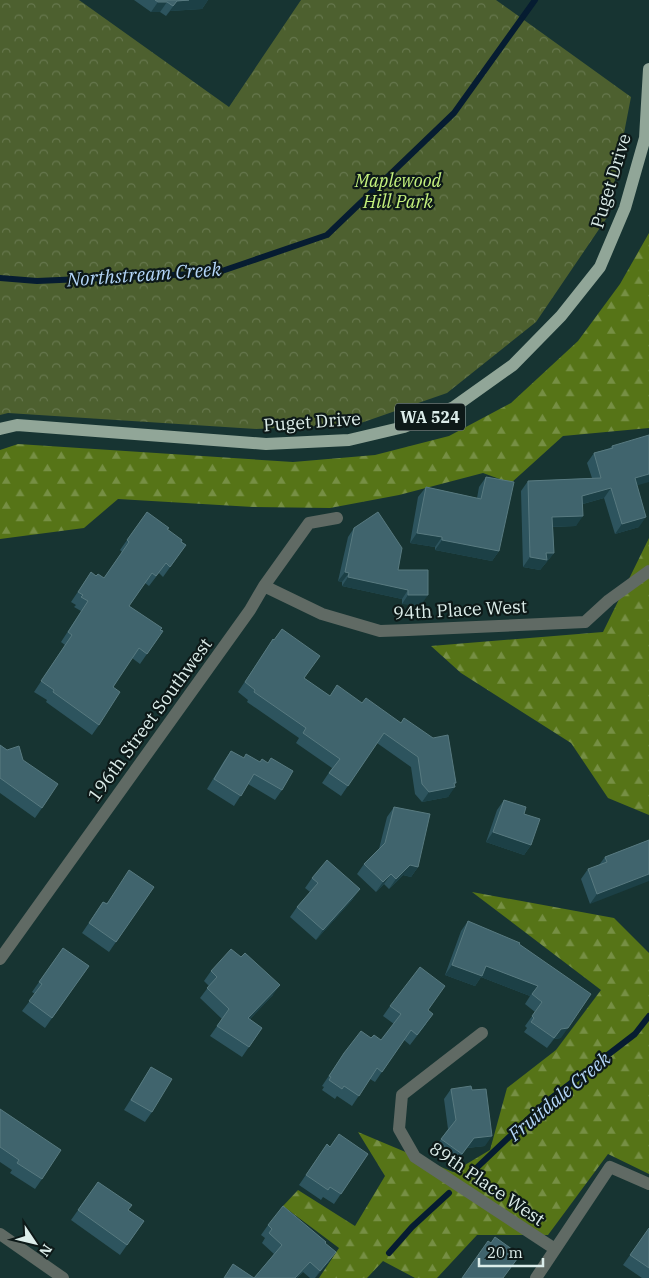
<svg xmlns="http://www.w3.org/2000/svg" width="649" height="1278" viewBox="0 0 649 1278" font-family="'IBM Plex Serif',serif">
<defs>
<pattern id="forest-firs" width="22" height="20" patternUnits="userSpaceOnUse" patternTransform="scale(1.25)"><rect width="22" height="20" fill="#567417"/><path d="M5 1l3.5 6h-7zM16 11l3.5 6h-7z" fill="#768f44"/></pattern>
<pattern id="park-crowns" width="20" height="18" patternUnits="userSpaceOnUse" patternTransform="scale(1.25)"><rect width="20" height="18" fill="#4d602f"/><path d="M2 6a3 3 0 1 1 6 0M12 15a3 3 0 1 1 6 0" fill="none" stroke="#66774d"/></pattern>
</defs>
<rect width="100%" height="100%" fill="#173432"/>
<!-- forest -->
<path fill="url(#forest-firs)" d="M649 233V428L563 436 511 483 483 473 399 495 330 508 253 507 118 499 84 528 0 539V450L18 444 293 462 375 455 449 436 511 403 578 341 620 284Z
M649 538V815L608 798 571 743 461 673 431 646 603 632Z
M472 892 614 918 649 953V1174L608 1154 548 1235H477L437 1278H415L383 1261 367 1278H319L339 1248 283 1206 298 1190 355 1226 385 1176 358 1132 453 1172 490 1150 507 1088 556 1050 601 990Z"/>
<!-- park -->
<path fill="url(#park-crowns)" d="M0 0H79L229 107 301 0H496L631 97 608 216 536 322 447 393 358 424 256 429 8 413 0 415Z"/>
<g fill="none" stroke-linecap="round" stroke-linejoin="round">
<!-- stream -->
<path stroke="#061c31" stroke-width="6" d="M0 278 37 281 216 273 327 235 454 113 535 0
M468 1176 545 1103 635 1034 649 1016
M389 1253 412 1227 449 1193"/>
<!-- minor -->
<path stroke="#606a64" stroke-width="12" d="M264 586 322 614 380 631 408 630 585 622 609 600 649 571
M0 959 250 610 264 586 309 523 337 518
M482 1033 402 1095 399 1129 415 1157 555 1249
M0 1234 63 1278
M536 1278 610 1167 649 1184"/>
<!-- major -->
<path stroke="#91a698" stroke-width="12" d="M0 429 17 425 266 444 349 440 404 427 454 407 513 365 561 316 600 267 625 208 645 138 649 69"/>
</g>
<!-- wall -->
<path fill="#2d545e" d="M134 0H208L202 9 170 11 166 16 160 12H151Z
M612 446 637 486 639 527 615 534 604 498 583 504 576 526 553 527 554 553 540 570 523 567 521 491 528 481 592 478 587 463 594 453 610 448Z
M486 477 499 551 492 561 435 550V547L410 543 418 497 426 487 477 498 479 487Z
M147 512 186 545 163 577 159 573 149 586 145 583 129 606 163 631 140 664 132 658 113 687 99 725 92 735 46 702 47 700 34 692 65 645 61 642 81 611 74 607 76 605 71 602 91 572 96 576 104 578 122 552 120 550Z
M354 528 398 570 421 605 402 604V599L342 586V582L338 581 348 537Z
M273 639 304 678 330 696 337 685 454 786 448 797 422 802 415 794 411 767 377 743 341 796 322 783 332 768 296 743 299 738 247 702 248 700 238 692Z
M0 745 23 760 42 808 35 818 0 793Z
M231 751 282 790 275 800 248 784 234 806 207 789 224 761Z
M504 800 524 814 531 845 524 855 486 842 497 810Z
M394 807 418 867 411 877 403 875 389 889 384 884 376 892 357 874 364 864 379 849 387 817Z
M649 840 590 904 581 879 588 869 599 865 605 857Z
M312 878 353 899 316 940 290 917 297 907 310 892 305 888Z
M154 887 109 952 82 933 103 902 106 903Z
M468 921 519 944 561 1038 554 1039 547 1048 524 1032 527 1028 525 1026 535 1012 525 1004 530 996 481 977 475 986 445 975 461 931Z
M63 948 89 966 45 1028 22 1011 35 994 32 992Z
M211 971 273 995 250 1019 262 1028 242 1057 210 1036 222 1019 200 998 209 986 204 981Z
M390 1006 428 1010 426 1024 410 1045 404 1040 375 1082 370 1079 352 1106 337 1096 335 1099 322 1090 324 1087 322 1086 344 1053 371 1038 381 1040 394 1024 383 1016Z
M151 1067 152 1112 145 1122 124 1110Z
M451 1089 472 1090 485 1146 467 1148 455 1164 434 1149 448 1129 444 1099Z
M0 1109 42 1179 35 1189 10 1173 12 1170 0 1162Z
M327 1144 330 1147 368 1154 334 1204 323 1197 321 1200 299 1185Z
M98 1182 128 1210 144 1221 120 1255 71 1220Z
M268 1225 325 1243 329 1262 315 1278H310L303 1272 297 1278H224H254L274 1254 262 1243 265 1238 261 1235Z
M649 1228V1278H642L623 1265Z"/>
<!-- shaded-wall -->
<path fill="#1c4046" d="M189 0H208L202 9 170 11 166 16 177 1Z
M158 2H167L160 12H151Z
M649 474V482L628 488 635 478Z
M611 488 604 498 575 506 582 496Z
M583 516 576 526 545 527 552 517Z
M646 517 639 527 615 534 622 524Z
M417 533 442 537 435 547 410 543Z
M442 540 499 551 492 561 435 550Z
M546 553H554L540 570 523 567 530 557Z
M345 572 349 573 342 582 338 581Z
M348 577 408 590 402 599 342 586Z
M408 595H428L421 605 402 604Z
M456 783 453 788 455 787 448 797 422 802 429 792Z
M493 832 531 845 524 855 486 842Z
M410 865 418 867 411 877 403 875 389 889 396 879Z
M391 874 384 884 376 892 383 882Z
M649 874V881L590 904 597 894Z
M360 889 353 899 316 940 323 930Z
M452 965 486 966 538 986 530 996 481 977 475 986 445 975Z
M280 985 273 995 241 1028 248 1018Z
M568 1028 561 1038 554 1039 547 1048 561 1029Z
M492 1136 485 1146 467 1148 455 1164 474 1138Z
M336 1252 329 1262 315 1278 320 1271Z
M310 1262 297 1278H295Z"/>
<!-- building -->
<path fill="#40646d" stroke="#587a80" d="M155 0H189L177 1 173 6 167 2H158Z
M649 435V474L635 478 646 517 622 524 611 488 582 496 583 516 552 517 554 553H546L547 560 530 557 528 481 601 478 594 453 613 448 612 446Z
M486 477 514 482 499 551 442 540V537L417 533 426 487 481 499Z
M147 512 169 528 167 529 182 540 181 542 186 545 170 567 166 563 156 576 152 573 129 606 162 628 160 630 163 631 147 654 139 648 113 687 120 692 99 725 53 692 54 690 41 681 72 635 68 632 88 601 81 597 83 595 78 592 91 572 96 576 98 574 104 578 129 542 127 540Z
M378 512 402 548 398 570H428V595H408V590L348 577 349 573 345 572 354 528Z
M282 629 320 656 304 678 330 696 337 685 362 703 366 698 401 723 404 718 433 738 448 735 456 783H454L455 787 429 792 422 784 418 757 384 733 348 786 329 773 340 759 303 733 306 728 254 692 255 690 245 682 273 639 274 640Z
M0 745 7 750 19 746 23 760 58 784 42 808 0 778Z
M231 751 244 758 246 754 260 762 262 759 268 763 271 758 293 771 282 790 254 774 241 796 214 779Z
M504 800 526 807 524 814 540 819 531 845 493 832Z
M394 807 430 814 418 867 410 865 396 879 391 874 383 882 364 864 385 843Z
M649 840V874L597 894 588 869 607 862 605 857Z
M327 860 360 889 323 930 297 907 318 883 312 878Z
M129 870 154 887 116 942 89 923 103 902 107 904Z
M468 921 520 943 519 944 591 994 568 1028 561 1029 554 1038 531 1022 534 1018 532 1016 542 1002 532 994 538 986 486 966 482 976 452 965Z
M63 948 89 966 52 1018 29 1001 42 984 39 982Z
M231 949 241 957 245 953 280 985 248 1018 262 1028 249 1047 217 1026 229 1009 207 988 217 977 211 971Z
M420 967 445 986 428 1010 433 1014 417 1035 411 1030 382 1072 377 1068 359 1096 344 1086 342 1089 329 1080 331 1077 329 1076 344 1053 361 1031 371 1038 374 1035 381 1040 401 1014 390 1006Z
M151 1067 172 1079 152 1112 131 1100Z
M471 1086 472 1090 486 1089 492 1136 474 1138 462 1154 441 1139 456 1120 451 1089Z
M0 1109 61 1150 42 1179 17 1163 19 1160 0 1147Z
M339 1134 368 1154 341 1194 330 1187 328 1190 306 1175 327 1144 330 1147Z
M98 1182 132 1205 128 1210 144 1221 127 1245 78 1210Z
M283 1206 326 1242 325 1243 336 1252 320 1271 310 1262 295 1278H224L233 1264 254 1278 282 1245 269 1233 272 1229 268 1225Z
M649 1228V1268L630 1255Z
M495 1237 520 1255 503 1278H462L488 1241 491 1243Z"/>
<g text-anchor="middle" stroke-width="4.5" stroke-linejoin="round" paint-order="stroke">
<!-- shield labels -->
<rect fill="#0d1918" stroke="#9eadab" stroke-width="1" x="395" y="403.5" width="70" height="27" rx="4"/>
<g font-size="16" font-weight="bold" fill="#dcedea">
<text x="430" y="423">WA 524</text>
</g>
<!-- park labels -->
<g font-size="18" font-style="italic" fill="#c5f27e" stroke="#0d1918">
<text x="398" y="187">Maplewood<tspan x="398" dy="21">Hill Park</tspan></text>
</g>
<!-- street labels -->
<g font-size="18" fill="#dcedea" stroke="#0d1918">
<text transform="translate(611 181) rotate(-73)" y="6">Puget Drive</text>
<text transform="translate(312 422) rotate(-4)" y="6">Puget Drive</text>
<text transform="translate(460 610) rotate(-3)" y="6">94th Place West</text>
<text transform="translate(150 720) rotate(-54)" y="6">196th Street Southwest</text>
<text transform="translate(487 1184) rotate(34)" y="6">89th Place West</text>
</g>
<!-- water labels -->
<g font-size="19" font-style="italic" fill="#b4d6f9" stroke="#0d1918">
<text transform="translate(144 274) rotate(-4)" y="7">Northstream Creek</text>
<text transform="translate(559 1096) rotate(-40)" y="7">Fruitdale Creek</text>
</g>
</g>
<!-- north arrow -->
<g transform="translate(35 1243) rotate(125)" stroke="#0d1918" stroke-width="4" paint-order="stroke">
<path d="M0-4L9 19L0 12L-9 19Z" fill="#dcedea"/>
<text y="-8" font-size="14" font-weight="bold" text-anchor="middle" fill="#dcedea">N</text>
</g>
<!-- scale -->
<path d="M479 1258v8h64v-8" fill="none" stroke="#dcedea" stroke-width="2.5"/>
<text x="487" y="1258" font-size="15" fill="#dcedea" stroke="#0d1918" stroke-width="4" paint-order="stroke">20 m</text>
</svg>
